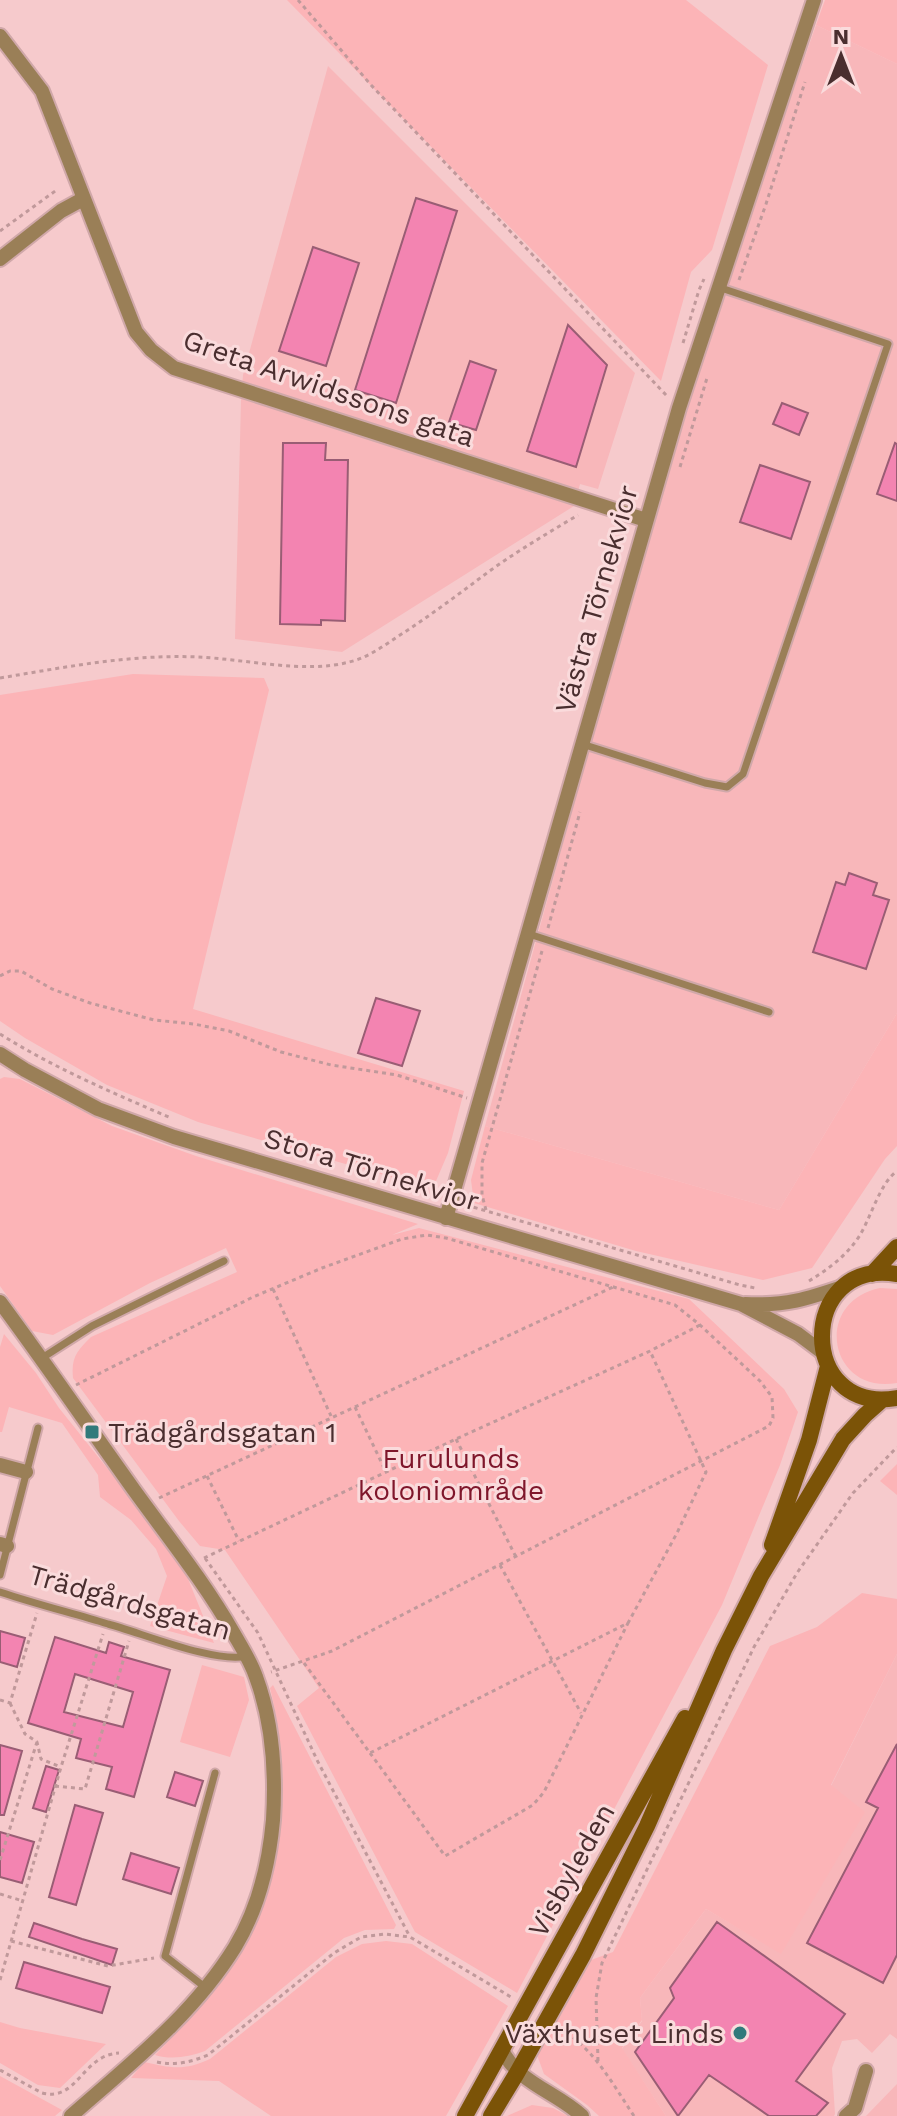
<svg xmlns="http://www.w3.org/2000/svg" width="897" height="2116" viewBox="0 0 897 2116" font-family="'Work Sans',sans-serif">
<rect width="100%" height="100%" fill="#f6cacc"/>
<!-- built -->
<path fill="#f8b7ba" d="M816 25 897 64V1013L779 1210 485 1126 595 727 717 309Z
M328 66 635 373 598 489 580 484 574 506 342 652 235 639 241 401 243 375Z
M897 1654V2039L890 2034 872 2053 857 2039 842 2041 832 2068 835 2114 834 2116H666L622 2049 642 2021 640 1998 706 1909 781 1953 864 1812 831 1786Z
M897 2084V2116H866Z"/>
<!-- green -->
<path fill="#fcb4b7" d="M287 0H686L768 65 712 250 691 272 661 381Z
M825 0H897V64L816 25Z
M133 674 264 678 269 690 193 1009 464 1091 448 1153 436 1181 423 1186 198 1122 107 1085 25 1038 0 1021V695Z
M897 1013V1146L885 1159 812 1268 763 1280 636 1251 474 1203 471 1180 485 1126 779 1210Z
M4 1077 20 1079 112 1126 196 1156 418 1224 392 1235 419 1228 689 1299 784 1389 798 1412 780 1465 722 1605 517 1993 415 1932 297 1706 319 1688 225 1550 200 1546 179 1521 73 1378C71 1357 77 1351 91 1337L237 1272 226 1248 150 1283 53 1335 32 1331 0 1286V1079Z
M880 1288 897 1289V1383C829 1395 812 1302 880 1288Z
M4 1334 36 1373 59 1408 180 1559 214 1643 150 1626 167 1576 156 1549 131 1520 100 1497 98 1475 62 1423 9 1407 2 1432H0V1347Z
M897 1464V1495L880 1481Z
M862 1593 897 1599V1654L831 1785 865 1812 781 1954 706 1909 640 1998 642 2020 622 2048 666 2116H599L587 2105 544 2074 537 2055 591 1960 613 1952 770 1646 817 1627Z
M202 1665 244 1677 249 1700 230 1757 180 1742Z
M273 1685 396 1925 394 1929 365 1930 344 1938 205 2051C188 2057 172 2060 155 2055 181 2028 210 1999 231 1966 286 1881 294 1785 270 1688Z
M386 1941 412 1944 508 2006 446 2116H271L219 2081 131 2078 144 2062C171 2068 184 2071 210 2059L336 1957 362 1944Z
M0 2022 20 2028 106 2044 60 2088 38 2085 0 2063Z
M0 2076 62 2110 55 2116H0Z
M532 2105 553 2108 568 2116H507Z"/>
<!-- building -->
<path fill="#f384b1" stroke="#995d74" stroke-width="2" fill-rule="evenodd" d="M416 198 457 211 396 403 355 390Z
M313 247 359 263 326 366 279 351Z
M568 325 607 365 576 467 527 451Z
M470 361 496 370 476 430 449 422Z
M782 403 808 413 799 435 773 424Z
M283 443H326L325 460H348L345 621 321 620V625L280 624Z
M895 443 897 444V501L877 494Z
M760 465 810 482 791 539 740 522Z
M849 873 877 883 873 895 889 900 866 969 813 952 836 882 845 885Z
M376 998 420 1011 402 1066 358 1053Z
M0 1631 25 1638 17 1667 0 1662Z
M55 1637 106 1653 109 1642 124 1647 121 1656 170 1670 134 1797 106 1789 112 1767 76 1758 81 1739 28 1723ZM75 1674 133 1692 123 1727 64 1712Z
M897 1744V1955L883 1983 807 1943 878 1808 866 1802Z
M0 1745 22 1751 4 1815H0Z
M46 1766 59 1770 46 1812 33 1808Z
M175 1772 203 1781 195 1806 167 1797Z
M75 1805 103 1813 76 1905 49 1897Z
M0 1832 34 1842 22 1883 0 1877Z
M131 1853 179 1868 171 1894 123 1879Z
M717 1922 845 2014 796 2081 828 2103 816 2116H769L709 2075 678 2116 635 2052 674 1998 670 1988Z
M34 1923 82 1939 117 1949 112 1965 29 1937Z
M24 1962 110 1987 102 2013 16 1988Z"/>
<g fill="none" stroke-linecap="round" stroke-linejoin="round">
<defs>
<path id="lane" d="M582 744 705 783 727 787 743 774 888 344 718 287
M529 934 769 1012
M42 1358 92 1326 224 1261
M0 1575 38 1428
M0 1592C36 1604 72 1613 108 1624 142 1633 216 1664 247 1656
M206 1988 165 1956 215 1773"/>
<path id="street" d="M0 36 42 91 136 332 151 350 174 368 646 520
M0 259 61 211 83 199
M0 1054 25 1070 98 1109 174 1137 741 1304 798 1334 822 1352
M446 1218 679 408 814 0
M0 1302C46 1364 89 1427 134 1490 168 1537 205 1583 234 1634 242 1648 251 1662 256 1677 273 1723 276 1772 273 1820 269 1864 258 1909 235 1947 193 2015 130 2064 71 2116
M745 1304C786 1306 807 1299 845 1286
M0 1465 26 1472
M0 1544 7 1546
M502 2050C518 2083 556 2092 582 2116
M846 2116 855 2108 866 2071"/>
<path id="secondary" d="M872 1274 897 1247
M897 1274C797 1257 797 1416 897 1398
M772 1545 809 1440 828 1366
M465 2116 685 1718
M491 2116 517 2073 583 1955 647 1826 724 1650 761 1576 843 1439 865 1415 882 1400"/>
</defs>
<!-- lane casing -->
<use href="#lane" stroke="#d0a8a9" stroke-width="11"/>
<!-- street casing -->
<use href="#street" stroke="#d0a8a9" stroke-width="18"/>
<!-- secondary casing -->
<use href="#secondary" stroke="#d0a8a9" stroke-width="20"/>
<!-- path -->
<path stroke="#c0999b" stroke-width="3" stroke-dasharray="4 4" stroke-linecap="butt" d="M298 0 371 85 667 396
M0 231 58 189
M739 280 766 204 805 82
M683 343 699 290 704 279
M680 467 707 378
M0 678C66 667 132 654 198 657 245 659 305 674 349 662 367 658 382 647 397 637 430 616 460 593 491 570 519 550 548 533 578 515
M548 928 580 812
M0 976 10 971H21L52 989 90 1003 154 1020 194 1024 229 1031 281 1052 331 1065 397 1075 467 1098
M0 1034C54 1068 113 1093 171 1118
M466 1205 740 1285 755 1288
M486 1210 482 1195V1163L542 951
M809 1281C828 1269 847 1256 860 1235 871 1217 880 1183 897 1171
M273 1289 331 1416
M76 1385 253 1297 322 1268 402 1239 427 1235 446 1238 675 1305 700 1325 760 1381 772 1397 773 1418 769 1426 332 1651 271 1672
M355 1407 386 1472
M456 1439 516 1557
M207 1476 239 1541
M159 1498 613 1287
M204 1558 456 1439 650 1351 700 1325
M205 1558 258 1633 317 1760 410 1937
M500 1565 581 1713
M304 1663 370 1753 628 1623 677 1533 706 1472 650 1351
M0 1700 10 1703 37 1613
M10 1703 25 1734 37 1742 41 1759 61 1767
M370 1753 445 1856 533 1805 544 1792 628 1623
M55 1786 85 1789 129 1641
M0 1860 37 1742
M0 1894 23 1901
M11 1941 108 1966 154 1958
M0 1980 61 1767 103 1634
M560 2028C595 2050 612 2083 634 2116
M598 2061 596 1998 602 1963 754 1647 797 1573 853 1493 897 1447
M157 2062C175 2066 191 2062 208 2055L334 1953 361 1937 385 1934 410 1937 511 1997
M0 2070 42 2093C78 2102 82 2055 119 2053"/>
<!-- lane -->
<use href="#lane" stroke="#9a7f57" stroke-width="7"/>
<!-- street -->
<use href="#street" stroke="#9a7f57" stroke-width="14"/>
<!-- secondary -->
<use href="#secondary" stroke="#7b5307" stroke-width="16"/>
</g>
<!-- markers -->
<g fill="#317a7b" stroke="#fadbdc" stroke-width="3">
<rect x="84" y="1424" width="16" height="16" rx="4"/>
<circle cx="740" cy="2033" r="8"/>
</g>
<g text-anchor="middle" stroke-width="6" stroke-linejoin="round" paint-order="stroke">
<!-- street labels -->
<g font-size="28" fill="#4a2e2f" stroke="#fadbdc">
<text transform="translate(329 388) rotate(19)" y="10">Greta Arwidssons gata</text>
<text transform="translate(596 599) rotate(-74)" y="10">Västra Törnekvior</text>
<text transform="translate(372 1169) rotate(17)" y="10">Stora Törnekvior</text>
<text transform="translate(130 1602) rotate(16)" y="10">Trädgårdsgatan</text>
<text transform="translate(571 1870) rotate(-61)" y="10">Visbyleden</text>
</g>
<!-- poi labels -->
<g font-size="28" fill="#4a2e2f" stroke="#fadbdc" text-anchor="start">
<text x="108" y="1442">Trädgårdsgatan 1</text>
<text x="724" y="2043" text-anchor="end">Växthuset Linds</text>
</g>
<!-- park labels -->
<g font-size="28" fill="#7f162b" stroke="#fadbdc">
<text x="451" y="1468">Furulunds<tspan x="451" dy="32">koloniområde</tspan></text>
</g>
</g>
<!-- north arrow -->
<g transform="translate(841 56)" stroke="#fadbdc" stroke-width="6" paint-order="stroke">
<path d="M0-6L14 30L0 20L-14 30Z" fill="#4a2e2f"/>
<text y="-12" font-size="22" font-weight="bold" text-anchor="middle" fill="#4a2e2f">N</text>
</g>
</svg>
